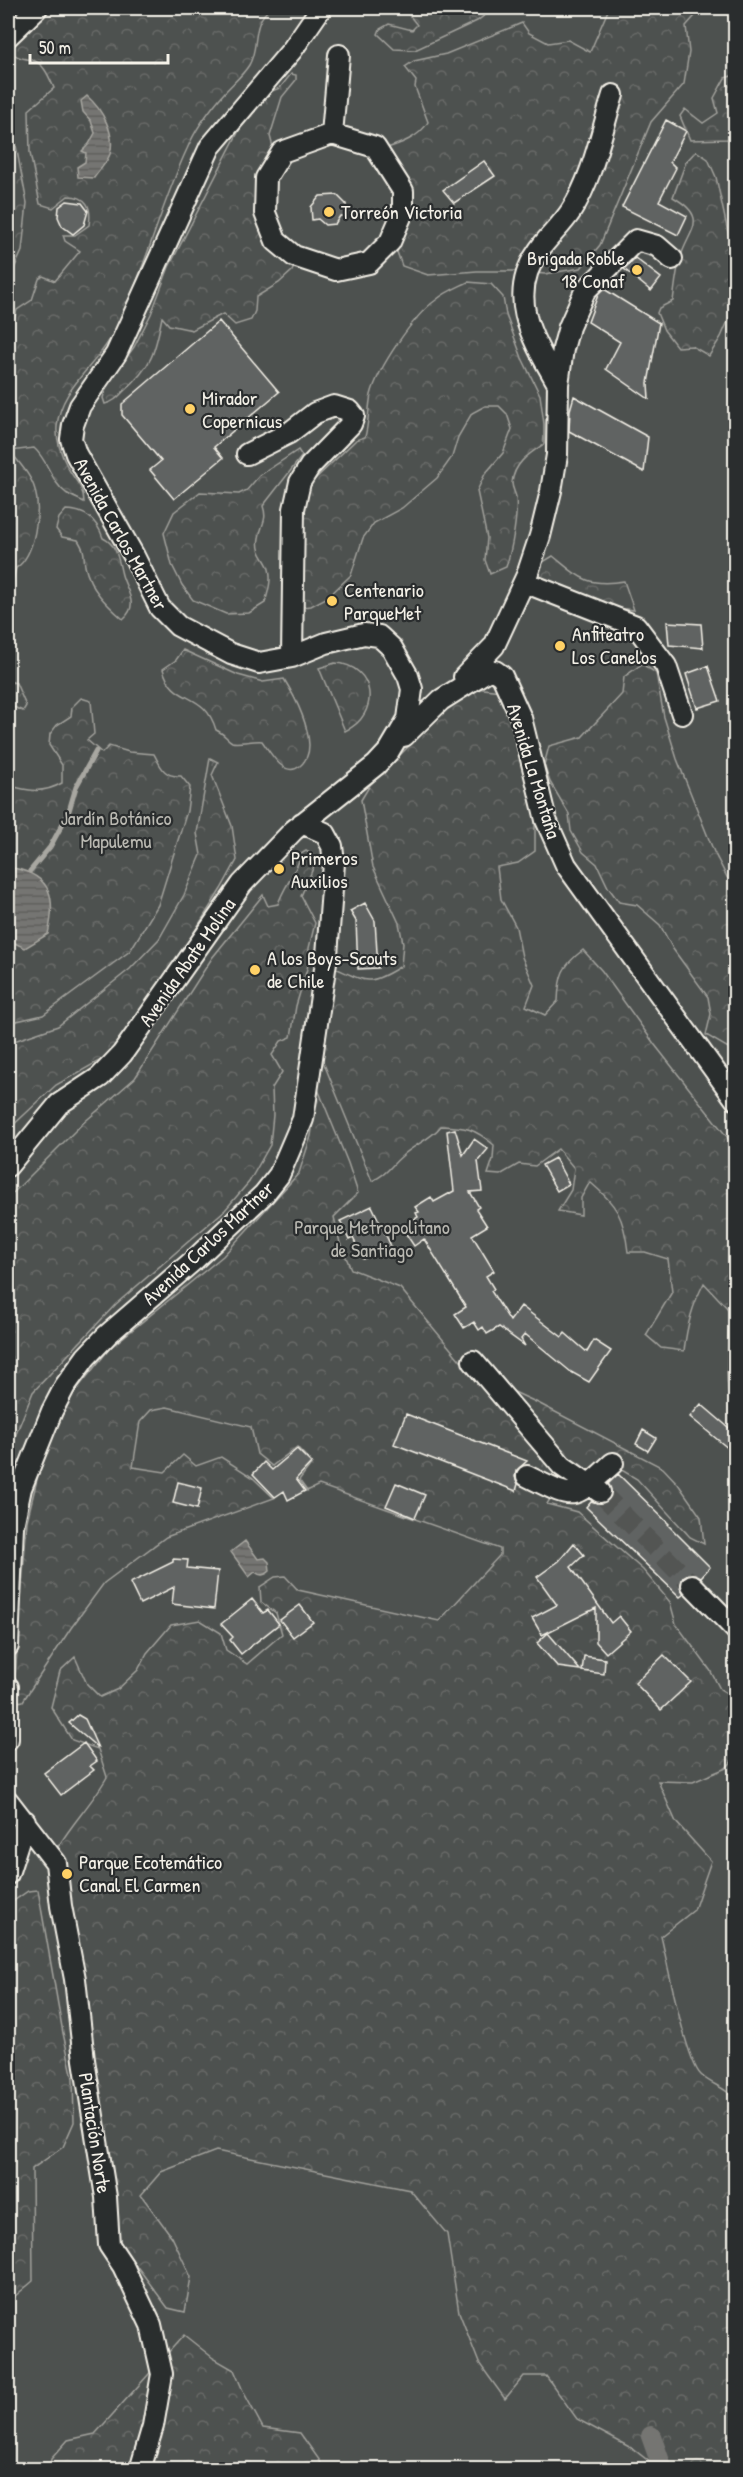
<svg xmlns="http://www.w3.org/2000/svg" width="743" height="2477" viewBox="0 0 743 2477" font-family="'Patrick Hand',sans-serif">
<defs>
<pattern id="forest-crowns" width="20" height="18" patternUnits="userSpaceOnUse" patternTransform="scale(1.5)"><rect width="20" height="18" fill="#4e514f"/><path d="M2 6a3 3 0 1 1 6 0M12 15a3 3 0 1 1 6 0" fill="none" stroke="#686a68"/></pattern>
<pattern id="water-rules" width="6" height="5" patternUnits="userSpaceOnUse" patternTransform="scale(1.5)"><rect width="6" height="5" fill="#757572"/><path d="M0 2.5h6" fill="none" stroke="#5f5e5c"/></pattern>
</defs>
<rect width="100%" height="100%" fill="#363939"/>
<filter id="ink" filterUnits="userSpaceOnUse"><feTurbulence type="fractalNoise" baseFrequency=".0167" numOctaves="2"/><feDisplacementMap in="SourceGraphic" scale="12" xChannelSelector="R" yChannelSelector="G"/><feConvolveMatrix kernelMatrix="1 2 1 2 8 2 1 2 1" color-interpolation-filters="sRGB"/></filter>
<g filter="url(#ink)">
<!-- green -->
<path fill="#4e514f" stroke="#a1a19c" stroke-width="1.5" d="M8 8H735V2469H8Z"/>
<!-- forest -->
<path fill="url(#forest-crowns)" stroke="#a1a19c" stroke-width="1.5" d="M47 8H271C250 23 260 47 249 65 243 75 232 84 225 92 210 109 196 128 187 149 159 209 144 276 113 334 96 366 60 388 57 427 56 439 61 455 67 466 73 479 84 486 84 502 78 499 71 496 66 493 51 482 48 460 34 448L10 451C19 463 31 475 35 490 41 511 35 556 16 568 12 584 7 604 10 620L8 622V337L17 310 32 300 39 279 43 276 55 281 80 251 65 241 63 235H75L89 225C92 207 87 196 68 196L53 208 40 204 30 153 29 110 54 88C49 77 44 63 32 60 23 58 20 59 12 53L13 42Z
M407 8H494L477 21 415 50 394 49 378 34 380 29 389 24 412 30 417 25 406 11Z
M609 8H702L686 26 689 52 684 84 651 122 600 245 581 268 545 274 514 271H477L428 275 402 266 395 246 408 216 384 149C400 144 420 137 428 122L415 87 416 81 405 67 414 61 446 54 522 23 529 33 548 43 568 40 590 52Z
M291 74 296 75V80L282 97 270 136 274 151 260 212 295 264 292 271 279 283 256 297 255 311 251 320 235 325 223 314 192 330 169 325 162 317C155 353 152 366 124 391 118 397 114 402 105 404L103 398 107 384 134 347 151 314 169 267 244 121 262 95 280 88Z
M735 75V133L728 139 690 140 680 116 685 109 703 123 718 113 714 98 725 78Z
M12 125 27 203 22 251 13 271 8 302V126Z
M696 151 708 159 716 177 729 237 735 246V305L721 337 709 356 692 346 677 347 664 330 657 313 659 308 673 301C675 287 676 273 680 259 688 230 711 219 673 197L686 162Z
M468 282 491 284 503 297 506 315 522 358 540 395 544 424V444C529 454 514 463 512 483 512 488 515 492 516 497 518 515 512 549 506 567L490 574 485 560 487 538 477 491 485 474 503 453 512 429 507 414 499 406H485L472 413 458 437 452 457 437 478 402 508 374 523 363 538 351 575 328 597 311 606 302 607 303 509 312 482 356 440 365 437C369 422 368 409 371 395 378 368 413 316 436 300 445 292 458 287 468 282Z
M298 450 302 456 263 506C268 521 261 524 259 538 256 554 266 558 269 569 272 580 268 592 265 603L249 613 226 614 193 600 182 585 172 565 164 533 174 512 200 492 239 494 247 490 259 476Z
M66 510C85 510 97 520 103 538 118 545 118 560 122 575 126 590 140 605 123 619 106 604 90 589 85 566 83 553 86 553 78 540L62 537 56 529 59 518Z
M553 556C580 578 587 587 624 581L634 610 617 608 538 579 543 562Z
M183 650 238 675 263 682 284 679C295 697 308 723 309 745 309 753 306 761 300 766 284 779 270 752 262 741 254 740 237 744 232 742 226 739 224 733 216 730 204 689 173 706 163 669L176 660Z
M335 663C376 665 381 715 345 731L319 668Z
M642 664 656 673 664 717 677 759 714 852 727 877 735 886V1052L706 1035 711 1014 708 997 673 949 660 925 637 905 619 902 608 887 597 864 583 852 571 831 569 814 550 782 544 765 549 746 582 737 622 694 624 677Z
M8 681 16 683 26 706 23 711 9 705 8 709Z
M475 688 501 691 518 732 535 798V851L518 863 497 867 501 899 516 927 522 957 534 985 526 1006 545 1015 558 1001C559 975 562 966 583 950L602 971 655 1045 735 1147V1411C722 1398 729 1332 730 1311L704 1283C692 1306 687 1326 684 1351L661 1348 646 1335 672 1292 668 1259 645 1252H628C624 1217 617 1205 590 1182L581 1198V1215L558 1211 571 1190 574 1168 558 1149 535 1166 519 1164 500 1175 488 1174 493 1159 494 1145C474 1128 466 1127 441 1126 430 1140 415 1144 402 1156 389 1167 389 1173 372 1181L322 1059 333 967C367 982 368 987 401 966L403 943 399 923 373 867 361 800 370 785 451 704Z
M81 698 91 701 94 734 87 740 102 753 109 746 129 752 154 754C161 768 165 777 181 776L190 787 187 811 158 905 130 951 43 1015 8 1023V785C27 791 43 794 62 783V765L49 745 50 734 57 725 71 716 72 707Z
M210 758 218 762 212 775 232 826 237 860 221 889 170 971 108 1056 56 1085 8 1130V1043L58 1026 130 969 159 939 184 895 201 855 197 833Z
M306 851 314 856V866L301 896 315 923 309 948V962L296 1006 291 1037 281 1041 272 1055 282 1072 272 1088 273 1115 270 1145 249 1182 225 1210 116 1304 33 1392 8 1454V1198L81 1125 135 1078 212 958 263 895 268 906 278 904C284 886 297 872 301 854Z
M318 1089 348 1163 358 1193 334 1217 340 1243 351 1269 400 1288 469 1371 538 1403 663 1468 678 1484 701 1517 704 1544 690 1537 637 1479 603 1459 587 1471 560 1482 547 1504 577 1512 643 1570 670 1602 676 1624 710 1670 720 1689 735 1698V1758L726 1768 693 1782 658 1781 676 1822 711 1861 694 1910 661 1936C667 1961 686 2061 701 2075 711 2085 726 2087 735 2099V2469H659L633 2449 577 2419 546 2376H524L505 2399 479 2363 459 2312 447 2234 410 2190 216 2151 161 2172 141 2195 172 2237 191 2277 185 2312 168 2308 115 2237 64 1860 58 1847C73 1822 93 1802 107 1777L98 1749 72 1740 51 1707 60 1671 75 1657 87 1684 100 1697 118 1689 138 1670 147 1653 171 1625 200 1620 221 1633 226 1650 247 1664 282 1634 276 1613 261 1602 260 1587 275 1577 285 1576 298 1590 439 1621 500 1555V1549L319 1485 307 1491 299 1480 312 1463 297 1447 272 1466 257 1454 251 1427 167 1407 151 1410 140 1422 133 1467 165 1472 183 1455 196 1466 221 1457 252 1477 274 1498 166 1537 104 1583 71 1628 23 1701 13 1703 27 1521 41 1463 69 1399 110 1348 223 1256 299 1173 311 1136Z
M38 1890 63 2033 73 2078 74 2122 63 2147 32 2169 33 2281 8 2302V1905L28 1891Z
M184 2335 213 2358 234 2370 244 2393 263 2428 300 2433 320 2461 323 2469 49 2470 51 2459 68 2440 95 2434Z"/>
<!-- water -->
<path fill="url(#water-rules)" stroke="#a8a7a1" stroke-width="1.5" d="M87 96C102 109 116 134 110 154 107 163 99 170 94 178L78 177 77 167 85 162 86 153 82 151 89 144 95 133 91 121 83 112 81 101Z
M13 868C53 876 56 899 48 934L25 948 12 942 8 934V870Z
M245 1541 258 1559 265 1558 269 1562 270 1571C265 1576 260 1576 255 1572L249 1577 231 1552Z"/>
<g fill="none" stroke-linecap="round" stroke-linejoin="round">
<!-- stream -->
<path stroke="#a8a7a1" stroke-width="5" d="M30 871 50 847 68 814 76 787 96 751"/>
<!-- canal -->
<path stroke="#757572" stroke-width="20" d="M651 2436 663 2470"/>
</g>
<!-- building -->
<path fill="#616362" stroke="#f4f1e8" stroke-width="1.5" d="M666 120 686 131 670 162 676 168 659 201 687 216 678 235 622 207Z
M484 161 495 176 454 203 443 190Z
M337 195 346 204 347 216H340L335 224 325 225 318 219 312 220 311 207 320 196Z
M67 201 82 203 88 211 84 225 73 234 62 226 58 217 59 207Z
M635 258 661 278 651 291 624 269Z
M604 289 659 323 648 383 649 399 606 369 620 342 588 322 598 295Z
M219 321 279 392 214 447 223 458 174 499 150 470 161 461 122 415V404Z
M574 396 648 437 644 472 569 431 570 410Z
M667 622 701 624 703 648 669 645Z
M708 666 720 701 697 708 686 674Z
M365 903 375 921 378 968 358 969 356 921 350 911Z
M455 1129 463 1155 474 1139 488 1149 478 1161 482 1191 470 1192 479 1207 476 1209 487 1226 472 1235 494 1271 486 1276 494 1289 491 1291 510 1321 521 1306 562 1337 565 1333 587 1352 594 1340 611 1351 589 1382 571 1372 525 1334 521 1339 525 1346 499 1327 487 1334 483 1327 479 1330 474 1322 464 1328 455 1314 466 1307 424 1239 414 1246 406 1234 417 1227 413 1220 418 1217 416 1213 419 1212 415 1207 431 1197 434 1202 454 1191 447 1131Z
M555 1158 569 1184 557 1191 542 1165Z
M372 1206 391 1246 363 1259 353 1238 349 1240 340 1221Z
M701 1404 735 1433V1454L690 1417Z
M406 1414 527 1461 516 1471 515 1477 518 1484 516 1491 394 1444Z
M643 1430 656 1438 648 1451 636 1444Z
M297 1449 311 1463 296 1479 305 1491 288 1500 284 1491 275 1497 253 1474 264 1462 272 1470Z
M618 1474 669 1524 668 1525 710 1567 701 1577 690 1573 683 1577 680 1587 684 1594 680 1597 586 1507 591 1501 600 1504 610 1499 612 1492 608 1484Z
M178 1482 202 1488 197 1509 173 1503Z
M396 1483 425 1495 415 1518 386 1506Z
M574 1543 584 1555 571 1567 611 1623 619 1616 631 1631 606 1653 596 1642V1608L542 1635 532 1618 557 1605 537 1577 559 1561Z
M173 1559 188 1560 187 1568 218 1571 214 1609 172 1604 174 1587 140 1604 130 1583 173 1562Z
M252 1599 263 1613 268 1610 279 1624 241 1654 230 1640 233 1637 221 1624Z
M300 1605 313 1622 293 1637 280 1620Z
M548 1633 580 1670 558 1667 537 1643Z
M664 1655 691 1682 661 1710 635 1683Z
M584 1656 605 1659 604 1674 582 1671Z
M78 1715 85 1719 98 1748 69 1723Z
M84 1743 97 1761 90 1766 94 1770 61 1795 44 1773Z"/>
<g fill="none" stroke-linecap="round" stroke-linejoin="round">
<!-- minor-tunnel -->
<path stroke="#525553" stroke-width="20" stroke-dasharray="20 10" stroke-linecap="butt" d="M600 1492 692 1585"/>
<defs>
<path id="minor" d="M8 36 37 8
M332 134 375 147 403 191V212L390 242 369 263 336 270 294 256 276 241 265 213 266 178 282 152 332 134 339 55
M558 384C533 340 505 297 539 250 549 236 562 225 571 211 593 177 601 133 613 95
M247 454 289 433 315 413 334 406 350 411 354 416 351 424 310 466 300 482 294 509 292 657
M524 582 636 626 666 666 682 714
M464 677 494 646 527 575 540 536 551 491 557 455 558 384 563 349 569 327 585 291 636 240 657 246 672 259
M404 736 441 700 487 671H495L502 676 521 718 546 820 566 865 736 1100
M8 1166 59 1104 100 1077 122 1054 242 884 294 830 376 765 389 751 408 719 412 689 408 676 392 648 379 636 364 634 326 643 292 657 259 663 231 654 178 626 160 608 134 556 76 454 71 439 73 425 80 406 116 354 210 147 292 50 321 8
M473 1361 562 1466 600 1492
M527 1476C578 1501 571 1501 613 1463
M692 1585 736 1630
M8 1646 13 1526 21 1488 52 1411 65 1386 86 1357 107 1335 194 1260 264 1194 279 1175 303 1119 327 955 334 863 332 846 325 833 302 823
M8 1687V1739
M8 1801 56 1863 61 1906 75 1979 84 2060 106 2197 109 2245 123 2266 151 2325 162 2374 153 2426 140 2470
M8 1874 25 1821"/>
</defs>
<!-- minor casing -->
<use href="#minor" stroke="#f4f1e8" stroke-width="24"/>
<!-- minor -->
<use href="#minor" stroke="#2a2d2e" stroke-width="20"/>
</g>
</g>
<!-- markers -->
<g fill="#ffd166" stroke="#2a2d2e" stroke-width="2">
<circle cx="329" cy="212" r="6"/>
<circle cx="637" cy="270" r="6"/>
<circle cx="190" cy="409" r="6"/>
<circle cx="332" cy="601" r="6"/>
<circle cx="560" cy="646" r="6"/>
<circle cx="279" cy="869" r="6"/>
<circle cx="255" cy="970" r="6"/>
<circle cx="67" cy="1874" r="6"/>
</g>
<g text-anchor="middle" stroke-width="4.5" stroke-linejoin="round" paint-order="stroke">
<!-- poi labels -->
<g font-size="20" fill="#f4f1e8" stroke="#2a2d2e" text-anchor="start">
<text x="341" y="219">Torreón Victoria</text>
<text x="625" y="265" text-anchor="end">Brigada Roble<tspan x="625" dy="23">18 Conaf</tspan></text>
<text x="202" y="405">Mirador<tspan x="202" dy="23">Copernicus</tspan></text>
<text x="344" y="597">Centenario<tspan x="344" dy="23">ParqueMet</tspan></text>
<text x="572" y="641">Anfiteatro<tspan x="572" dy="23">Los Canelos</tspan></text>
<text x="291" y="865">Primeros<tspan x="291" dy="23">Auxilios</tspan></text>
<text x="267" y="965">A los Boys-Scouts<tspan x="267" dy="23">de Chile</tspan></text>
<text x="79" y="1869">Parque Ecotemático<tspan x="79" dy="23">Canal El Carmen</tspan></text>
</g>
<!-- street labels -->
<g font-size="20" fill="#f4f1e8" stroke="#2a2d2e">
<text transform="translate(121 534) rotate(61)" y="7">Avenida Carlos Martner</text>
<text transform="translate(534 771) rotate(73)" y="7">Avenida La Montaña</text>
<text transform="translate(187 962) rotate(-55)" y="7">Avenida Abate Molina</text>
<text transform="translate(208 1243) rotate(-43)" y="7">Avenida Carlos Martner</text>
<text transform="translate(95 2133) rotate(81)" y="7">Plantación Norte</text>
</g>
<!-- park labels -->
<g font-size="20" fill="#bab9b2" stroke="#2a2d2e">
<text x="116" y="825">Jardín Botánico<tspan x="116" dy="23">Mapulemu</tspan></text>
<text x="372" y="1234">Parque Metropolitano<tspan x="372" dy="23">de Santiago</tspan></text>
</g>
</g>
<!-- margin -->
<rect width="743" height="2477" fill="none" stroke="#2a2d2e" stroke-width="30"/>
<rect x="15" y="15" width="713" height="2447" fill="none" stroke="#f4f1e8" stroke-width="2" filter="url(#ink)"/>
<!-- scale -->
<path d="M30 54v9h138v-9" fill="none" stroke="#f4f1e8" stroke-width="3"/>
<text x="39" y="54" font-size="18" fill="#f4f1e8" stroke="#2a2d2e" stroke-width="4.5" paint-order="stroke">50 m</text>
</svg>
